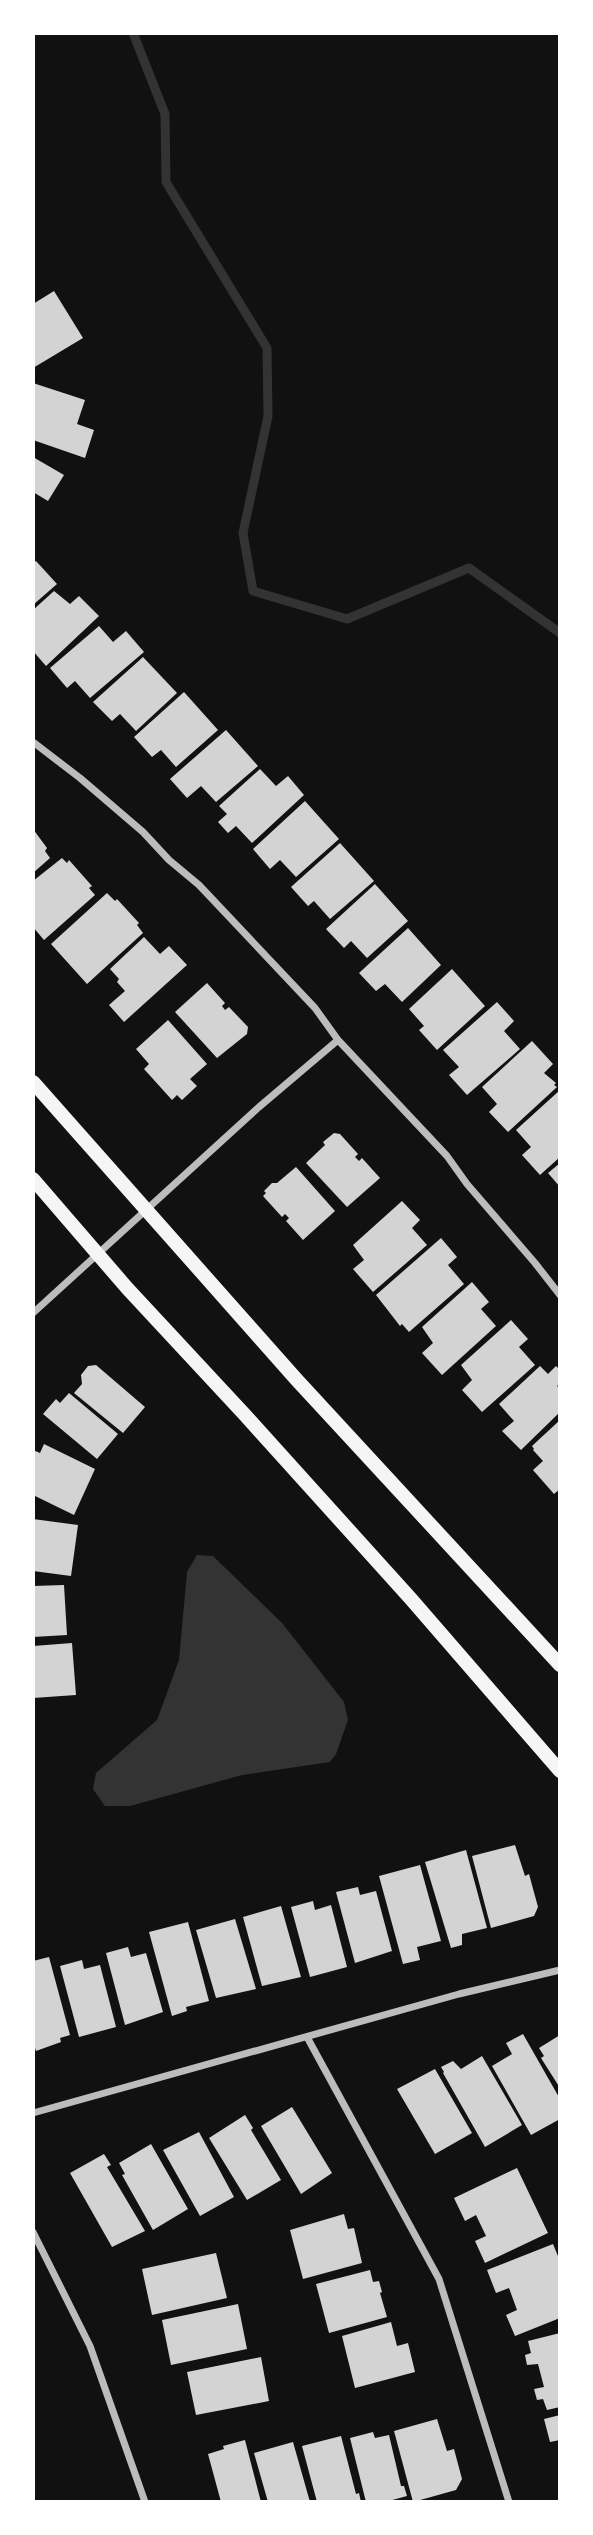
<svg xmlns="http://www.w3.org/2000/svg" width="593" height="2535" viewBox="0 0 593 2535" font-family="'Noto Sans',sans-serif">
<rect width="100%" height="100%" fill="#111"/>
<!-- water -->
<path fill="#333" d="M197 1555 213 1556 282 1623 344 1702 348 1720 336 1754 330 1762 242 1775 130 1806H105L93 1789 96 1773 157 1720 179 1660 187 1572Z"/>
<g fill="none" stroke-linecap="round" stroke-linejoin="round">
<!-- stream -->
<path stroke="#333" stroke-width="9" d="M133 33 165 114 166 182 267 348 268 416 243 533 253 591 347 619 469 568 560 633"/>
</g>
<!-- building -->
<path fill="#d3d3d3" d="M54 291 83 338 33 368V304Z
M33 383 85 400 77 424 94 430 85 458 33 440Z
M33 457 64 475 48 501 33 492Z
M36 561 57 584 33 605V563Z
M54 591 70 604 79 596 99 616 46 666 33 651V610Z
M99 626 113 642 126 631 144 652 90 698 75 681 67 688 50 668Z
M143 657 177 693 136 731 120 714 112 721 93 702Z
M184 692 218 730 176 767 161 750 152 757 134 737Z
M226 730 258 766 216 802 201 786 187 798 170 779Z
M260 769 276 786 288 776 304 795 252 843 236 826 228 833 218 822 227 814 219 806Z
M305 801 339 839 296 877 280 860 270 869 253 849Z
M33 829 47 848 45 851 50 858 33 873Z
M340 843 374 881 330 919 314 901 308 906 291 887Z
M62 858 67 863 69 860 92 886 89 888 95 895 44 940 33 927V881Z
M375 884 408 921 367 958 351 941 344 948 326 929Z
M107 893 115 901 117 899 139 923 137 925 143 933 87 984 51 944Z
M408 928 441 965 402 1002 385 984 376 991 359 973Z
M144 937 160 954 169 946 187 965 124 1022 109 1005 125 991 117 982 119 979 110 969Z
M452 969 485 1006 437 1050 419 1030 424 1026 409 1009Z
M207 983 225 1003 222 1006 225 1010 229 1007 248 1027 247 1034 217 1058 175 1012Z
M497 1002 514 1021 504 1031 520 1049 467 1095 449 1075 459 1067 443 1050Z
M168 1020 207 1064 190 1079 197 1086 182 1100 177 1095 172 1100 144 1069 149 1064 136 1049Z
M532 1041 553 1064 544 1073 556 1083 554 1085 557 1087 508 1132 489 1112 497 1104 482 1087Z
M560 1090V1157L540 1175 522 1155 531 1147 516 1130Z
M334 1133 340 1134 358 1154 355 1157 359 1161 362 1158 380 1178 347 1207 306 1163 325 1145 323 1142Z
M560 1163V1187L548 1173Z
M296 1167 335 1211 303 1240 286 1221 289 1218 285 1214 282 1217 263 1196 266 1193 264 1191 272 1183H277Z
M402 1201 420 1220 412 1228 427 1245 373 1292 353 1269 364 1260 353 1245Z
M441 1238 457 1257 448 1265 464 1284 409 1332 402 1324 400 1326 376 1295Z
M472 1282 489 1302 481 1309 496 1326 442 1375 422 1353 433 1343 422 1327Z
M511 1320 528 1339 519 1347 535 1365 482 1412 462 1390 472 1380 461 1365Z
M96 1365 145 1407 123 1433 74 1393 82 1384 81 1375 88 1366Z
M540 1366 548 1374 556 1366 560 1370V1383L557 1386 560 1389V1412L521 1450 502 1431 514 1421 499 1404Z
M69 1393 118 1434 97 1459 43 1414 56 1399 60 1403Z
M560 1420V1489L554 1494 533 1470 543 1461 533 1450 534 1449 532 1446Z
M44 1444 95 1469 74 1515 33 1495V1450L40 1453Z
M33 1519 78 1525 71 1576 33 1571Z
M64 1585 67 1635 33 1637V1586Z
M72 1643 76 1695 33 1698V1646Z
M515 1845 525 1876 529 1874 538 1907 534 1916 491 1928 472 1856Z
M466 1850 487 1928 462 1934V1945L451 1948 425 1862Z
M420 1865 441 1941 417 1947 420 1960 403 1964 379 1876Z
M358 1887 360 1895 376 1891 392 1951 355 1963 336 1892Z
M313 1901 315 1910 331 1905 347 1967 310 1977 291 1907Z
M281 1906 301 1977 262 1986 243 1917Z
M235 1919 256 1989 216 1998 196 1930Z
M188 1922 209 2001 186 2007 187 2011 172 2016 149 1932Z
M128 1947 131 1957 146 1953 163 2012 125 2025 106 1953Z
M49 1957 70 2035 60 2038 61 2042 36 2051 33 2042V1961Z
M82 1960 84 1969 100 1965 116 2027 79 2037 60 1966Z
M523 2034 560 2099V2119L531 2135 492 2066 512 2054 506 2043Z
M560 2035V2088L541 2058 544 2056 539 2048Z
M482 2056 522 2125 485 2147 443 2073 444 2072 441 2067 453 2061 461 2069Z
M435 2069 472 2133 435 2154 397 2089Z
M292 2107 332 2173 301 2194 261 2126Z
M245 2115 253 2128 251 2130 281 2180 247 2200 209 2138Z
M199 2132 234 2197 200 2216 163 2150Z
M151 2144 188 2209 153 2230 122 2175 125 2174 119 2163Z
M104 2154 111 2165 107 2167 145 2231 112 2247 70 2173Z
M517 2168 548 2233 485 2263 475 2241 486 2236 476 2215 465 2221 454 2198Z
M344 2214 348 2229 354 2228 362 2263 303 2279 290 2230Z
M553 2244 560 2261V2318L515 2336 506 2315 517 2310 509 2288 496 2293 487 2270Z
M216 2253 227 2298 152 2315 142 2269Z
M370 2270 373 2282 379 2281 382 2292 380 2293 387 2317 329 2333 316 2284Z
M238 2304 247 2349 171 2365 162 2320Z
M391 2322 397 2346 408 2343 415 2372 355 2388 342 2336Z
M560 2333V2407L547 2410 543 2399 537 2400 534 2389 544 2387 538 2364 527 2365 525 2355 531 2353 528 2341Z
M261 2357 269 2401 196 2415 187 2372Z
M560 2415V2440L550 2442 544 2419Z
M437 2419 447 2451 454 2449 462 2479 456 2490 413 2502 394 2431Z
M373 2432 375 2438 389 2435 401 2486H404L407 2496 385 2502H366L350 2438Z
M341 2436 356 2494 359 2493 361 2502H317L302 2446Z
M245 2440 261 2502H221L208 2454 224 2449 223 2446Z
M293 2442 310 2502H268L254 2453Z"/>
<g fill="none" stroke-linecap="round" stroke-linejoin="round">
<!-- minor -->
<path stroke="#bcbcbc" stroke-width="7" d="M33 742 80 778 143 832 169 860 199 885 315 1008 338 1040 447 1156 467 1184 535 1263 560 1295
M33 1313 259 1107 338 1040
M307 2037 439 2279 509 2502
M33 2113 459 1994 560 1970
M33 2232 90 2346 145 2502"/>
<!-- secondary -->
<path stroke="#f5f5f5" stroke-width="14" d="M33 1082 296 1379 560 1665
M33 1179 127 1288 245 1415 411 1599 560 1771"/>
</g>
<!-- border -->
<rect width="593" height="2535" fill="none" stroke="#ffffff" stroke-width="70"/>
</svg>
